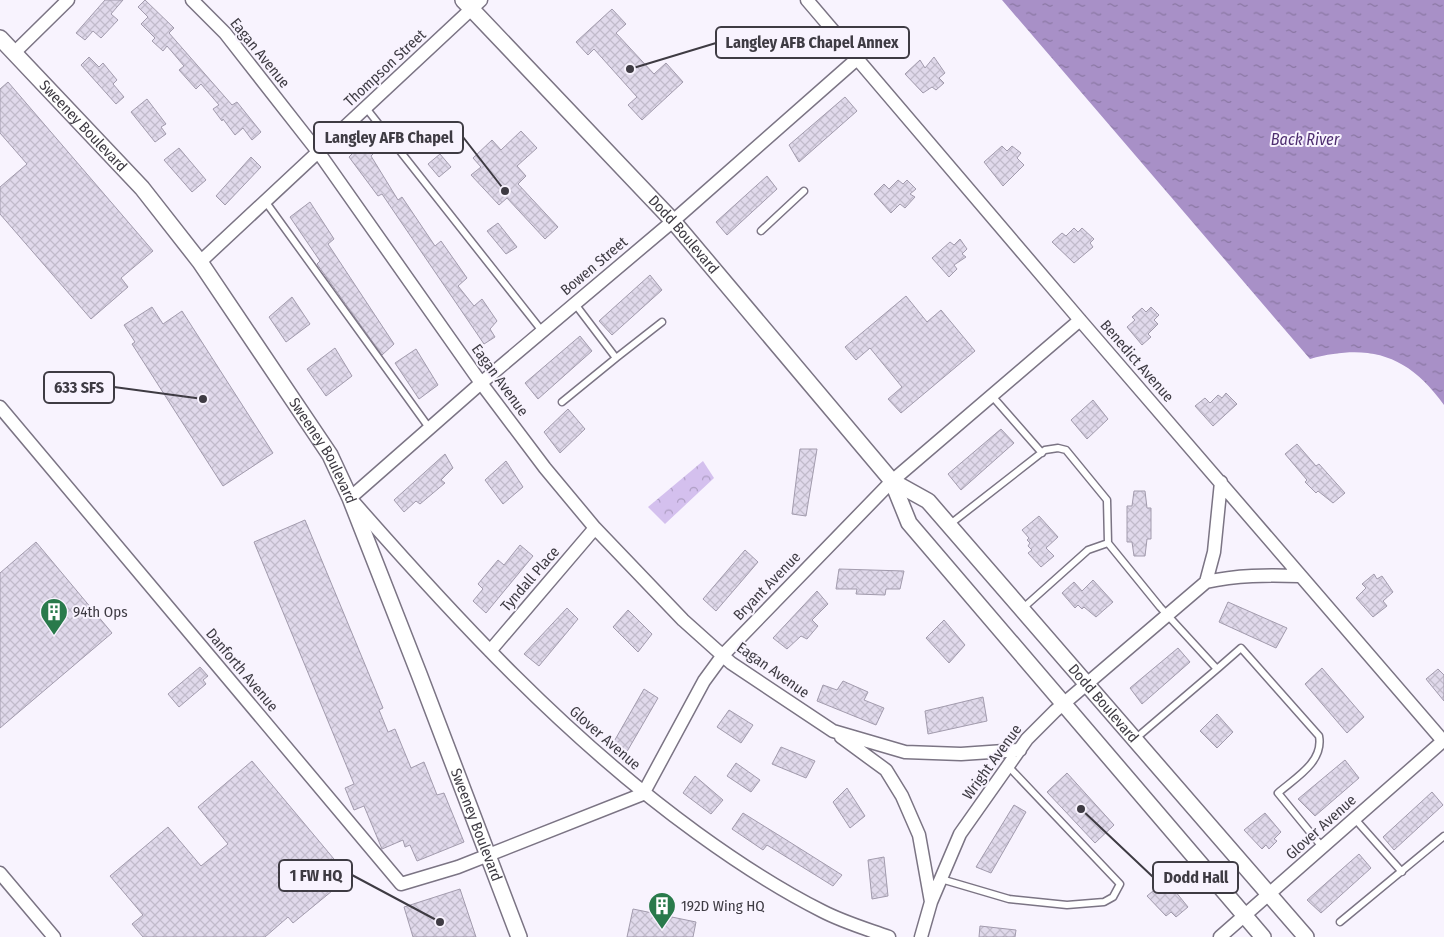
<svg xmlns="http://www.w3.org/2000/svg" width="1444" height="937" viewBox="0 0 1444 937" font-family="'Fira Sans Condensed',sans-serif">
<defs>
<pattern id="park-crowns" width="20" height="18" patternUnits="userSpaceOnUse" patternTransform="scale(1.25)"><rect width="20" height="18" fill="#d4c0ee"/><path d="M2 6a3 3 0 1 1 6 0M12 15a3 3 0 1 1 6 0" fill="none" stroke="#ad9dc2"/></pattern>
<pattern id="water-ripples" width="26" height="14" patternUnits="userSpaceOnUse" patternTransform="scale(1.25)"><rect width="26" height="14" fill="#a890c7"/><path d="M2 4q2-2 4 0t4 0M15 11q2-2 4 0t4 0" fill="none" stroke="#8a77a3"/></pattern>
<pattern id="building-cross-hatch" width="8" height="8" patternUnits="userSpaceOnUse" patternTransform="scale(1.25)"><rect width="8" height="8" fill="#e0d9eb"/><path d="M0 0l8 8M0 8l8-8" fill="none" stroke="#c1bbcb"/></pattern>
</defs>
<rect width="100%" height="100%" fill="#f8f3fe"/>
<!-- park -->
<path fill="url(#park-crowns)" d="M703 461 714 478 665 524 648 507Z"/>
<!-- water -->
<path fill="url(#water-ripples)" d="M1002 0H1444V405C1408 355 1370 343 1310 359Z"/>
<!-- building -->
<path fill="url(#building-cross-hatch)" stroke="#a29bad" d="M105 0H123L111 14 118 20 101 38 93 31 85 40 76 33Z
M145 0 174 28 169 33 232 105 237 102 261 132 252 140 243 128 235 135 223 119 222 121 213 109 219 105 201 84 196 89 179 70 184 66 167 46 163 51 152 41 155 38 141 24 148 17 138 7Z
M612 9 626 24 616 33 654 74 666 63 683 82 642 120 628 105 637 97 594 49 588 55 576 42Z
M89 57 99 67 103 63 117 80 113 84 124 97 116 104 81 65Z
M934 57 945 73 939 78 944 83 936 90 932 87 923 93 905 74 920 60 925 68Z
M8 82 153 251 121 278 128 287 91 319 0 214V187L27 164 0 133V89Z
M845 97 857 111 799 162 789 145Z
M147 99 166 124 161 127 166 134 155 142 131 112Z
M521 131 537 148 517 166 526 176 518 184 558 227 545 239 507 198 499 205 471 175 481 167 473 158 492 140 501 150Z
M367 139 376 151 371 156 398 200 402 197 435 246 441 241 467 278 458 286 474 306 482 299 497 321 490 329 495 337 484 344 382 194 378 196 349 157Z
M1002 146 1007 151 1012 146 1021 153 1017 158 1024 165 1003 186 984 162Z
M179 148 206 180 192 192 164 160Z
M440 154 451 167 439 177 428 164Z
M251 157 261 167 225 205 216 196Z
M767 176 777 189 727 235 716 222Z
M898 180 903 184 907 180 916 189 910 194 915 197 905 208 900 204 891 213 874 194 884 184 889 189Z
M310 202 334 239 328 244 394 344 382 355 317 264 320 261 290 217Z
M498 223 517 247 506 254 487 231Z
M1074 228 1078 232 1082 228 1094 239 1090 243 1093 247 1074 263 1052 242 1062 233 1066 236Z
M960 239 967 249 962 254 966 257 954 265 957 269 949 277 932 258 950 242 954 245Z
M650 275 662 290 612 335 599 321Z
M906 296 927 322 941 310 975 351 901 413 888 399 902 387 870 348 856 360 845 347Z
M292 297 310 324 286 342 269 317Z
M152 307 163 324 182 311 273 453 223 486 132 344 135 342 124 325Z
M1151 307 1159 315 1154 320 1158 324 1148 334 1151 337 1142 345 1127 327 1135 320 1132 317 1142 308 1146 312Z
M580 336 592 351 538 399 525 383Z
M335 348 352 376 326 396 307 369Z
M416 349 438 385 419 399 395 363Z
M1226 393 1237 404 1213 426 1195 406 1205 398 1210 403 1218 395 1222 398Z
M1093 400 1108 419 1087 439 1071 420Z
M568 409 585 429 560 453 544 432Z
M1001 429 1014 443 961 490 948 474Z
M1297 444 1316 466 1319 464 1345 493 1333 503 1318 491 1316 493 1305 482 1307 480 1285 454Z
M800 449H817L806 516 792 514Z
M445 454 453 468 441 480 445 483 420 504 416 501 404 512 394 500Z
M506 461 523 487 503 504 485 480Z
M1134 491H1145L1147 508H1151V539H1147L1145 556H1134L1132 542H1127V506H1132Z
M1039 516 1058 537 1046 548 1054 556 1041 567 1028 553 1032 550 1028 546 1030 543 1027 540 1029 538 1022 530Z
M305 520 383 708 379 710 388 732 395 729 411 768 424 762 437 795 444 793 464 842 417 861 410 845 405 847 403 840 382 849 364 806 354 810 345 788 354 784 254 542Z
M36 542 112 633 0 728V573Z
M520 545 533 556 486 613 473 601 483 589 478 584 498 560 504 565Z
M745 550 758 562 716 611 703 599Z
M839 569 904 571 900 589H886L885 595 856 594 857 589H836Z
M1374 574 1377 579 1382 576 1393 592 1383 601 1387 606 1373 617 1356 598 1366 588 1362 584Z
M1093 580 1113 602 1096 617 1084 607 1082 609 1078 605 1075 608 1062 593 1074 582 1082 591Z
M817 591 828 604 812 620 818 626 807 639 801 636 787 649 773 638Z
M1228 602 1287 628 1276 648 1219 622Z
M567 608 578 619 539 666 524 654Z
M628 610 652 634 638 652 613 627Z
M944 620 965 645 949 663 926 638Z
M1178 648 1190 662 1142 704 1130 688Z
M200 667 208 676 203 680 206 684 179 707 168 694Z
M1322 668 1364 717 1347 733 1305 684Z
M1438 669 1444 675V701L1426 679Z
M843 681 868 692 864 700 884 708 876 725 817 701 823 685 837 690Z
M644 689 658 698 625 755 612 745Z
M983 697 987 721 928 734 925 711Z
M729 710 753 725 741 743 717 727Z
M1217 714 1233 732 1217 748 1200 731Z
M781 747 815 761 806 778 772 764Z
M1345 760 1359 778 1315 816 1298 799Z
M252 761 349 877 293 923 288 917 265 937H143L132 924 143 915 110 876 168 827 201 866 228 844 198 807Z
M736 763 760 780 751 792 727 776Z
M1067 773 1114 825 1095 843 1047 792Z
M695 776 723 800 711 814 683 793Z
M847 788 865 816 850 828 833 802Z
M1432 792 1443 805 1394 850 1383 837Z
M1014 805 1026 812 991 873 976 867Z
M743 813 788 841 842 875 833 886 767 845 763 850 732 829Z
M1265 813 1281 832 1274 839 1277 841 1269 849 1266 845 1262 849 1244 830Z
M1359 854 1371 868 1321 913 1307 900Z
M884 857 888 896 872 899 868 860Z
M1166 880 1188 907 1176 917 1171 912 1166 916 1147 896Z
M460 889 476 937H413L404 907Z
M633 909 696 922 693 937H627Z
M980 926 1016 930 1015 937H979Z"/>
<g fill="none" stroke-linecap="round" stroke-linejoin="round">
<defs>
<path id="service" d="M366 108 542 331
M265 201 430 429
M761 231 804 191
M575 304 616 358 662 322
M992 396 1042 453
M562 402 616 358
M949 525 1045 450 1058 448 1066 450 1107 500 1108 543
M1022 609 1088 550 1108 543 1160 607 1217 669 1135 739
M1217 669 1241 648 1319 736C1324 762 1295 778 1278 793L1323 848
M1355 819 1402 872
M941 879 1009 899 1067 905 1104 902 1113 897 1120 884 1008 766
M1340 922 1444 836"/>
<path id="minor" d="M192 0 225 33 319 153 481 383 545 468 595 528 683 620 731 663 833 731 905 752 961 754 1020 750
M807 0 1080 320 1444 742
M15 52 68 0
M858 58 673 221 481 383 350 498C456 619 566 738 697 833 737 862 778 889 822 911 843 922 867 929 889 937
M200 262 481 0
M0 407 401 884 458 867 643 794 704 681 723 655 892 481 1080 320
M1206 582 1214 552 1221 482
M490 651 595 528
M841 737 886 770 902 796 919 835 931 902
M0 873 54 937
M921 937 931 902 960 834 1027 739 1055 711 1206 582C1237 575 1267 575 1299 576
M1220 937 1443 741"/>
<g id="tertiary">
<path id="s1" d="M463 0 673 221 892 481 909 523 1263 937"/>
<path id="s2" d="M0 38 142 188 200 262 330 455 350 498 419 674 519 937"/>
<path id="s3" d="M892 481 928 501 1306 937"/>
</g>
</defs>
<!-- service casing -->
<use href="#service" stroke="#7b7484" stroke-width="9"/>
<!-- minor casing -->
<use href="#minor" stroke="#7b7484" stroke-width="15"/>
<!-- tertiary casing -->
<use href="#tertiary" stroke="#7b7484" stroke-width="18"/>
<!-- service -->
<use href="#service" stroke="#fff" stroke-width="6"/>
<!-- minor -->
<use href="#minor" stroke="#fff" stroke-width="12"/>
<!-- tertiary -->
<use href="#tertiary" stroke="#fff" stroke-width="15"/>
</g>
<!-- icons -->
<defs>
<symbol id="building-pin" viewBox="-11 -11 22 30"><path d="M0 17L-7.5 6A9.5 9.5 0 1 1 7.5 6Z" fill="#297a4b" stroke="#f8f3fe"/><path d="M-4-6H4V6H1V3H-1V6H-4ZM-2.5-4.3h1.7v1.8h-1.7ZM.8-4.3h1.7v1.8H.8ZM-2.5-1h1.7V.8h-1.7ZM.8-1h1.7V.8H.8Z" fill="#fff"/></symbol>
</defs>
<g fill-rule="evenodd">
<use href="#building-pin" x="38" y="596" width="32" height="43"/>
<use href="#building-pin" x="646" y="890" width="32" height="43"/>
</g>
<g text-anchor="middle" stroke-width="4" stroke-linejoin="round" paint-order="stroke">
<!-- street labels -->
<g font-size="15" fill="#3e3b43" stroke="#f8f3fe">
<text transform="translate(260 53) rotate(51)" y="5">Eagan Avenue</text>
<text transform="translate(385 68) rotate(-43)" y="5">Thompson Street</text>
<text dy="5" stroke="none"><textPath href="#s2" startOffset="121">Sweeney Boulevard</textPath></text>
<text dy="5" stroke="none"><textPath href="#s1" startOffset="322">Dodd Boulevard</textPath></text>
<text transform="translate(594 266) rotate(-40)" y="5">Bowen Street</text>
<text transform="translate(1137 361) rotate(49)" y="5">Benedict Avenue</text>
<text transform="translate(500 380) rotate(54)" y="5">Eagan Avenue</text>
<text dy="5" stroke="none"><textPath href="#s2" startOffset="526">Sweeney Boulevard</textPath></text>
<text transform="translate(530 579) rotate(-49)" y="5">Tyndall Place</text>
<text transform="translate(767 586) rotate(-46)" y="5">Bryant Avenue</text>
<text transform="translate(242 670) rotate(50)" y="5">Danforth Avenue</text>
<text transform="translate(773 670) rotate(35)" y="5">Eagan Avenue</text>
<text dy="5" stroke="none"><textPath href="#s3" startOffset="309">Dodd Boulevard</textPath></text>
<text transform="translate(605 738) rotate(41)" y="5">Glover Avenue</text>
<text transform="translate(992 762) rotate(-54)" y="5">Wright Avenue</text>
<text dy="5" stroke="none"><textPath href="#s2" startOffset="931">Sweeney Boulevard</textPath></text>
<text transform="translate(1321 827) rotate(-42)" y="5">Glover Avenue</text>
</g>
<!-- poi labels -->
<g font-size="15" fill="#3e3b43" stroke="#f8f3fe" text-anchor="start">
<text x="73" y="617">94th Ops</text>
<text x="681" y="911">192D Wing HQ</text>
</g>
<!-- water labels -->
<g font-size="16" font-style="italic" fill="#4e2e70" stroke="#f8f3fe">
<text x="1305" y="145">Back River</text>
</g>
</g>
<!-- callouts -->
<path fill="none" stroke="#3e3b43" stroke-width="2" d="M630 69L716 43M505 191L463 137M203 399L114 387M440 922L352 875M1081 809L1153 877"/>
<g fill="#3e3b43" stroke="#f8f3fe" stroke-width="2">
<circle cx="630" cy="69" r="5"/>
<circle cx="505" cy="191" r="5"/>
<circle cx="203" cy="399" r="5"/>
<circle cx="440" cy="922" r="5"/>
<circle cx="1081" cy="809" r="5"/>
</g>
<g fill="#f8f3fe" stroke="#3e3b43" stroke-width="2">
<rect x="716" y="27" width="193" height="31" rx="5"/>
<rect x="314" y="122" width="149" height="31" rx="5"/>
<rect x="44" y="372" width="70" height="31" rx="5"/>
<rect x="279" y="860" width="73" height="31" rx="5"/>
<rect x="1153" y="862" width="85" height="31" rx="5"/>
</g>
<g font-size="16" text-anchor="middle" font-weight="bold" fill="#3e3b43">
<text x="812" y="48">Langley AFB Chapel Annex</text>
<text x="389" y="143">Langley AFB Chapel</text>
<text x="79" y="393">633 SFS</text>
<text x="316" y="881">1 FW HQ</text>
<text x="1196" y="883">Dodd Hall</text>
</g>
</svg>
